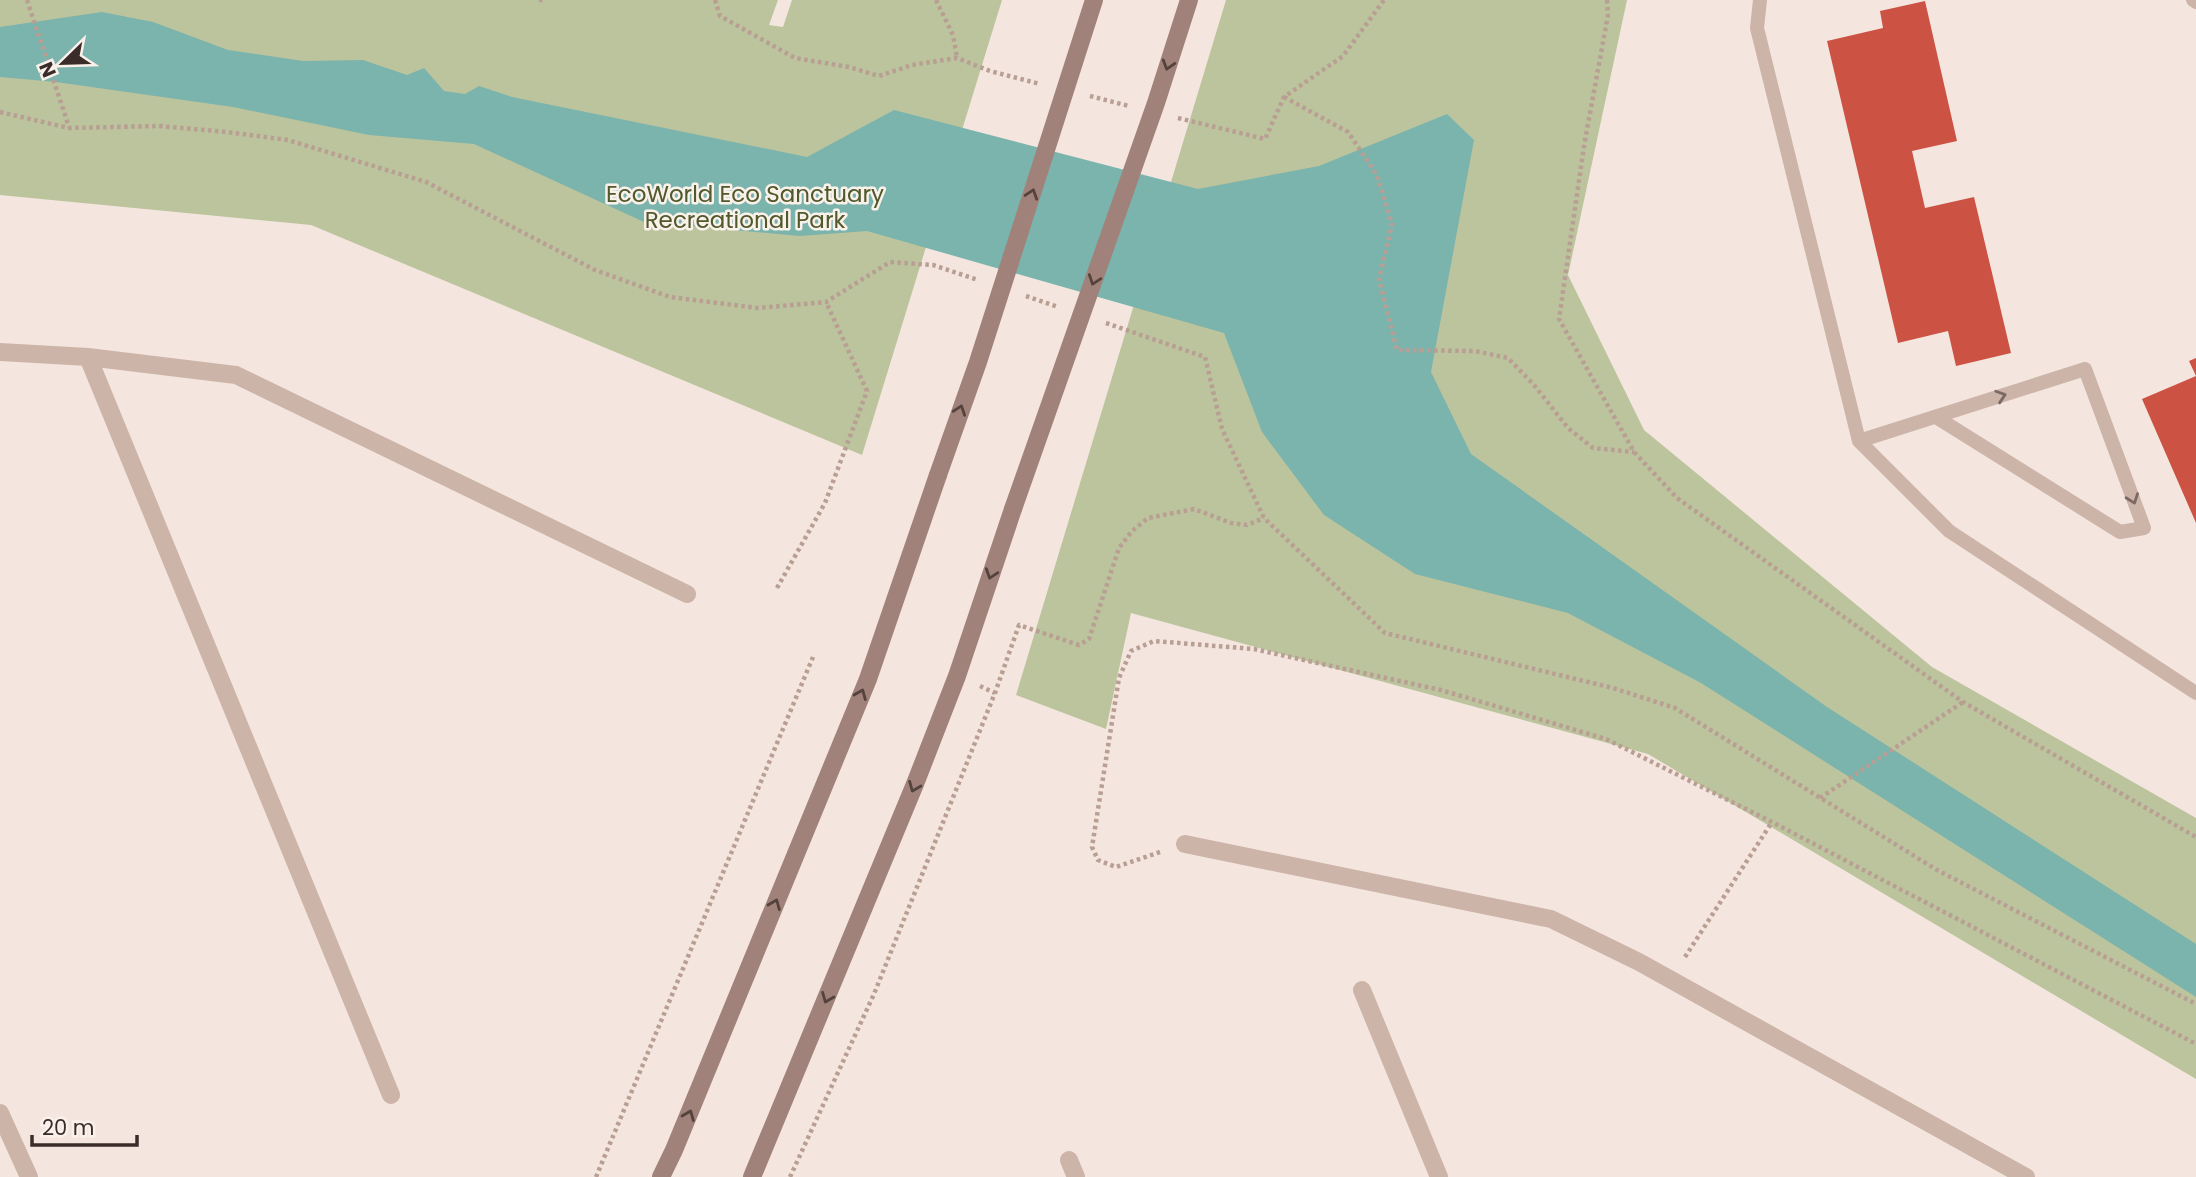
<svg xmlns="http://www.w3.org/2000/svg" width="2196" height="1177" viewBox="0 0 2196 1177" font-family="Poppins,sans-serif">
<rect width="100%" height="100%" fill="#f4e6de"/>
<!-- green -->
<path fill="#bcc49d" d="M0 0H778L769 25 783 27 792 0H1002L862 455 311 225 0 195Z
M1226 0H1627L1568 275 1644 430 1932 667 2196 818V1079L1648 754 1131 613 1106 729 1016 695Z"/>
<!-- water -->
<path fill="#7bb3ad" d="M102 12 153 22 228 50 303 61 363 60 407 75 424 68 444 91 465 94 479 86 512 97 807 157 894 110 1198 189 1319 166 1447 114 1474 140 1431 372 1471 454 1827 707 2196 944V997L1701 683 1568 613 1415 574 1324 515 1262 432 1224 333 867 231 800 236 644 222 474 144 369 135 233 107 56 82 0 77V27Z"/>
<!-- building -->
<path fill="#cc5244" d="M1925 1 1957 141 1912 151 1925 208 1974 197 2011 353 1956 366 1948 331 1898 343 1827 41 1883 28 1880 11Z
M2196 358V523L2142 399 2196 376 2189 361Z"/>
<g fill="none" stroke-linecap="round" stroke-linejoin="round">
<!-- path -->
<path stroke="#b99e93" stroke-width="4.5" stroke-dasharray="3.5 3.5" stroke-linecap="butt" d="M27 0 69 127
M539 0H546
M715 0 720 16 795 58 849 67 879 76 912 65 957 58 990 71 1040 84
M936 0 953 35 957 58
M1607 0 1608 15 1584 146 1559 319 1634 452 1677 498 1963 702 2196 837
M1090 96 1129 106
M1284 97 1348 132 1377 175 1392 224 1379 279 1397 350 1475 351 1508 358 1534 385 1568 428 1593 448 1634 452
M0 112 69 128 159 126 227 132 288 140 426 182 595 270 670 297 758 308 826 302 890 262 933 265 978 280
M1178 118 1265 139 1284 97 1343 56 1384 0
M1026 296 1058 307
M1106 323 1205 357 1222 429 1264 518 1385 633 1613 688 1675 708 1937 870 2196 1004
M777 588 825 503 867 391 826 302
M980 686 995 693
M1820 798 1963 702
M1160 852 1116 867 1098 860 1092 847 1119 678 1131 651 1154 641 1254 649 1441 690 1606 739 1772 822 2196 1044
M1685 957 1772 822
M596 1177 813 657
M790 1177 874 994 995 693 1019 625 1079 645 1089 639 1119 548 1132 531 1148 518 1194 509 1231 523 1247 525 1264 518"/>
<!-- lane -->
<path stroke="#cdb4a9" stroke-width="14" d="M1760 0 1757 28 1859 441 1949 531 2196 693
M2193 0 2196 2
M1859 441 2085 369 2144 528 2120 532 1936 417"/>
<!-- street -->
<path stroke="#cdb4a9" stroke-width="18" d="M0 352 88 357 236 375 687 594
M88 357 391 1095
M1185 844 1551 919 1639 962 2026 1177
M1362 990 1439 1177
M0 1113 29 1177
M1069 1160 1076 1177"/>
<!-- secondary -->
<path stroke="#a1827a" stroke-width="18" d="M661 1177 674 1150 868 679 938 475
M752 1177 915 784 957 676 1013 509"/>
<!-- secondary-bridge -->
<path stroke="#a1827a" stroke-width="18" d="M938 475 978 362 1094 0
M1013 509 1156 103 1189 0"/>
</g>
<!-- one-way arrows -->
<defs><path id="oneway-chevron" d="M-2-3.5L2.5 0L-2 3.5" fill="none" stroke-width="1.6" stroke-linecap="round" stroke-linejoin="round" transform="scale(1.75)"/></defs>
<g stroke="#54423d">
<use href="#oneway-chevron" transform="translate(1168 65) rotate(107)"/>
<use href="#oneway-chevron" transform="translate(1032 194) rotate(-72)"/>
<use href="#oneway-chevron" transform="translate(1094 280) rotate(109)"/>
<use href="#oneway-chevron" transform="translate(960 410) rotate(-71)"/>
<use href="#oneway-chevron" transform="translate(991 574) rotate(109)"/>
<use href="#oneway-chevron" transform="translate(861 694) rotate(-68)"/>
<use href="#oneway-chevron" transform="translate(914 787) rotate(112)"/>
<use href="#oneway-chevron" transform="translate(775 904) rotate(-68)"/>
<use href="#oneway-chevron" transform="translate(827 998) rotate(112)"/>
<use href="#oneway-chevron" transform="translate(689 1115) rotate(-68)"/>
</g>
<g stroke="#7c6963">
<use href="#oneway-chevron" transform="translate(2001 396) rotate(-18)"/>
<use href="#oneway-chevron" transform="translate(2133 499) rotate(70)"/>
</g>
<g text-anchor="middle" stroke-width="5" stroke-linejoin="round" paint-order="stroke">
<!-- park labels -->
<g font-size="23" fill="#4f592b" stroke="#fbf1eb">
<text x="745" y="202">EcoWorld Eco Sanctuary<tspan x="745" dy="26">Recreational Park</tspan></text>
</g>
</g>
<!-- north arrow -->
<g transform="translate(63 63) rotate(247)" stroke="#fbf1eb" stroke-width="5" paint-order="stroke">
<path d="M0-5L12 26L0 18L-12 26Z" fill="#3a2c29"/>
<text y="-10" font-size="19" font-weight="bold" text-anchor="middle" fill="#3a2c29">N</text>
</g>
<!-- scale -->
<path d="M32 1135v10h105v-10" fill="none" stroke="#3a2c29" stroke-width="3.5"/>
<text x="42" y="1135" font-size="21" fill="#3a2c29" stroke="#fbf1eb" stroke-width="5" paint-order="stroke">20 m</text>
</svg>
